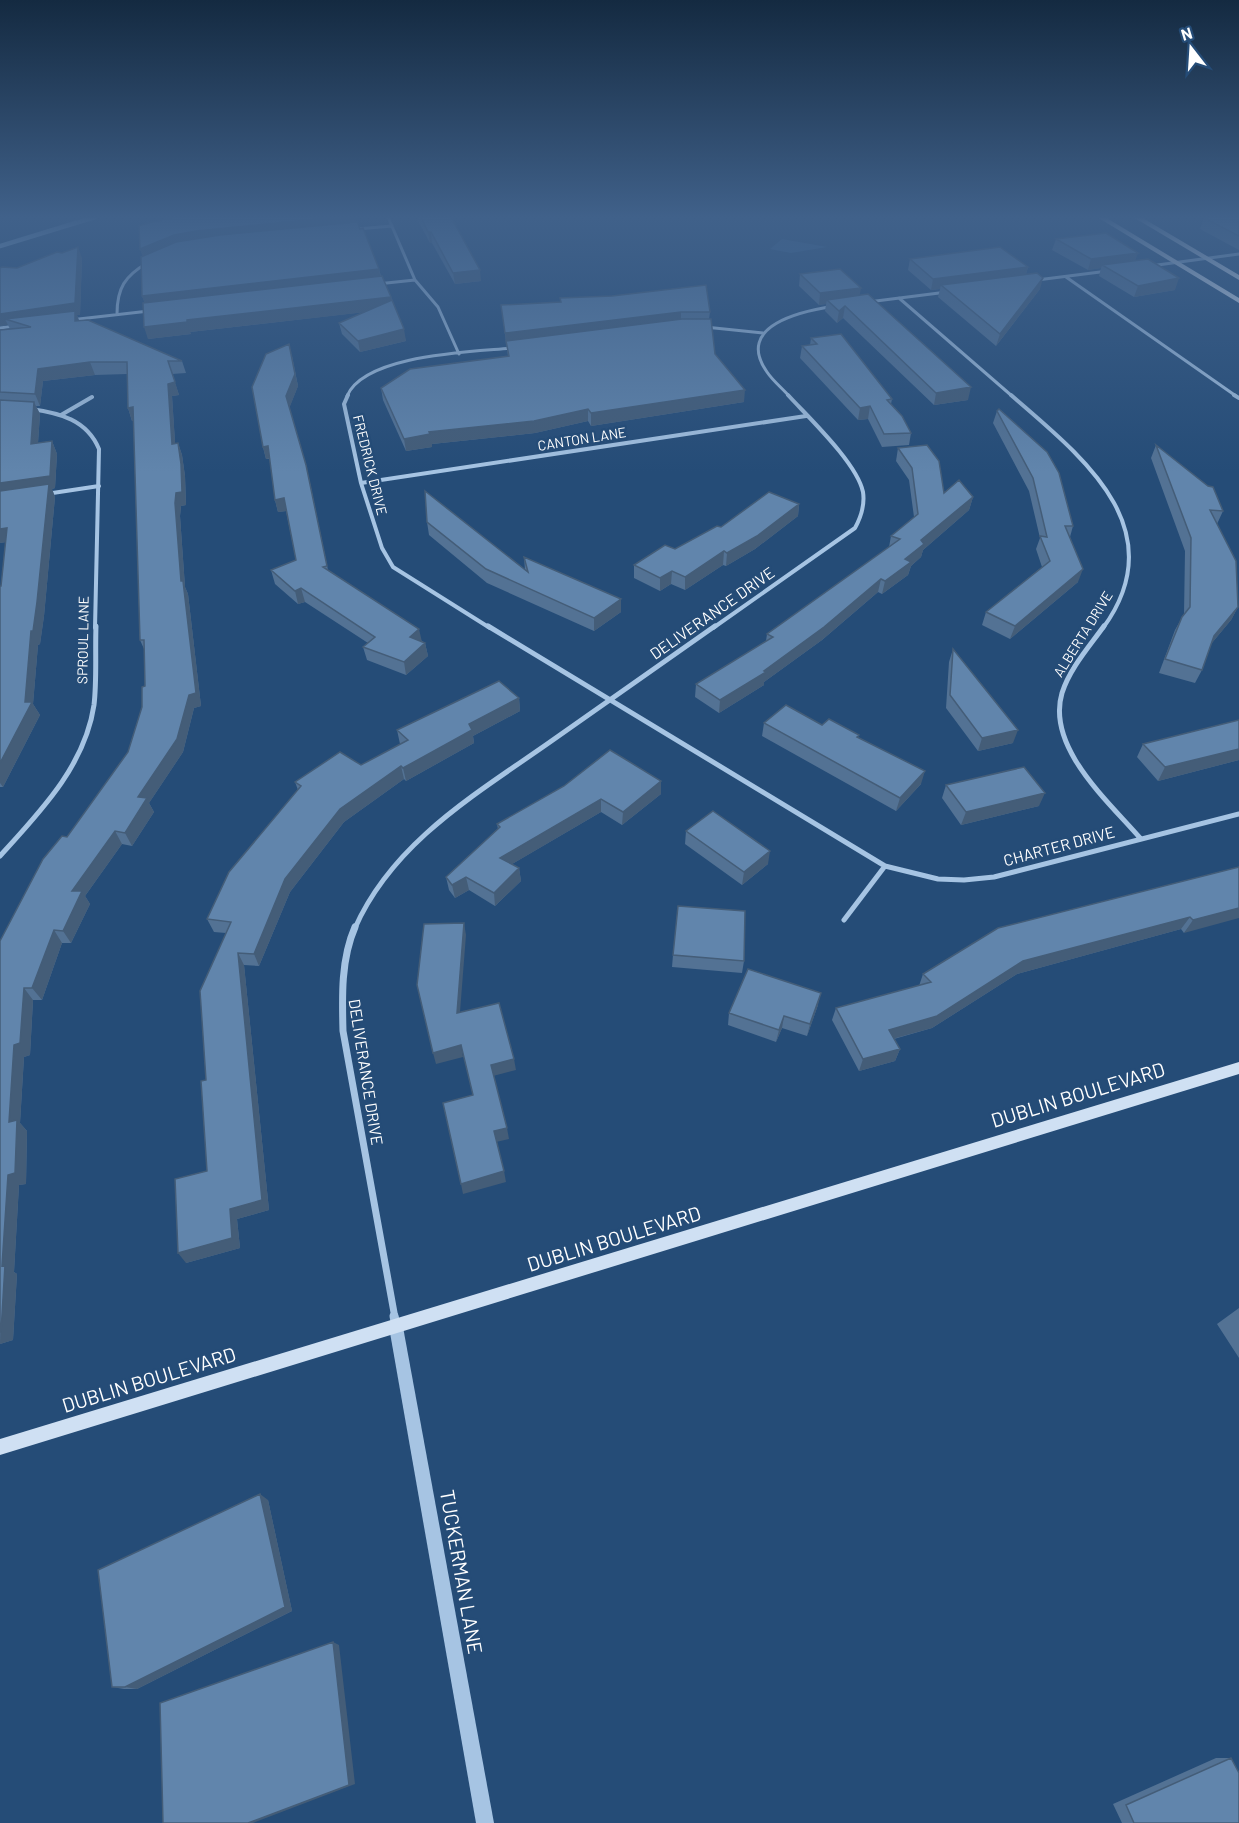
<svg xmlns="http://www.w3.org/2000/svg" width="1239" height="1823" viewBox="0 0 1239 1823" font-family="Barlow,sans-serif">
<rect width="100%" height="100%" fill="#254c77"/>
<!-- green -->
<path fill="#396695" d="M782 239 827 247 791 253 770 249Z"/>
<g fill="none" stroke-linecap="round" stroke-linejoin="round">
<!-- stream -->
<path stroke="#9bbfe4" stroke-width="4.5" d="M0 246 95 217"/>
<!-- minor-far4 -->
<path stroke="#a6c4e3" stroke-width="3" d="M388 217 415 280 438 307 459 354
M357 229 392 226
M1150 266 1239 254
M1066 277 1236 396
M1037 280 1108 271
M377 284 415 280
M899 298 1012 396
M868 302 947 292
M117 314C117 288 125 276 147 263
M70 320 149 311
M705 327 763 333
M0 328 15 326
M347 396C365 354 473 352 513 348
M789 396C782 388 773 381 767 372 734 325 803 311 834 306"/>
<!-- minor-far3 -->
<path stroke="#a6c4e3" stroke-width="4" d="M348 395 344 404 361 483 382 548 393 567 490 628
M1011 395C1080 455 1176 528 1103 628
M1234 395 1239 398
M31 409C60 413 87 420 99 449L95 628
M61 415 92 397
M361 483 806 416
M46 494 99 486
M713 628 855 528C861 517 865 505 863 492 857 463 808 417 788 395"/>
<!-- minor-far2 -->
<path stroke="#a6c4e3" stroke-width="5" d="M488 626 885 866 938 879 964 880 994 877 1239 814
M1104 626C1089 647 1070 668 1062 693 1046 747 1108 801 1140 838
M0 856C40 812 85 766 94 705 97 680 95 652 96 626
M844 920 885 866
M355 928C393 842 476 794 550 742 605 703 660 665 715 626"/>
<!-- minor-far1 -->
<path stroke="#a6c4e3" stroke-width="7" d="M355 927C341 959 342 996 343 1031L395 1318"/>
<!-- minor -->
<path stroke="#a6c4e3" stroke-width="9" d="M394 1316 396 1326"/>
<!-- tertiary -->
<path fill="#a6c4e3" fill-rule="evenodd" d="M396 1320 401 1322 403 1327 494 1823H476L389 1327 391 1322Z"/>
<!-- secondary -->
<path fill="#cfe0f3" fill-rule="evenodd" d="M1239 1062V1074L0 1455V1439Z"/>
<!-- primary -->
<path fill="#e6effc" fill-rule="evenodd" d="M1097 217H1105L1239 298V303Z
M1133 217H1141L1239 275V280Z"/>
</g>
<!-- wall -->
<path fill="#537294" d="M177 217H355V222L379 269 381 276 391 297 406 341 360 352 342 334 339 323 364 312 190 332 191 334 148 339 145 303 142 296 143 256 140 249Z
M416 217H451L481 281 455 284 432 243H430Z
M1239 217V250L1200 229 1204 218Z
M1056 239 1135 261 1175 290 1134 297 1099 276 1101 268 1088 270 1052 250Z
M82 258 80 315H77L79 321 182 361 186 373 172 374 179 395 172 396 175 443H178L182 455 185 476 186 505 181 506 180 516 185 587 188 594 201 706 194 708 183 752 149 803 154 812 132 846 122 844 85 896 90 904 71 943H62L42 1000H33L30 1055 24 1057 20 1123 27 1131 26 1184 19 1185 14 1272 17 1274 13 1340 0 1344V941L67 837 128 752 142 707 145 686 144 649 140 640 134 420 132 421 128 408 127 374 95 375 43 381 40 406H36L40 414 38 443 52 441 57 454 55 488 52 489 55 497 44 616 40 644 38 645 33 704 40 715 3 787H0V586H1L6 542 0 543V330L10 329 8 325 0 326 17 268Z
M910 259 1028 267 1026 274 1040 289 996 346 938 297 940 289 931 290 908 270Z
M800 274 860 296 968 400 934 405 843 318 837 323 825 311 826 304 819 305 799 286Z
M501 305 710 312 709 319 715 354 744 402 591 426 588 421 535 433 432 444V447L406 451 383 400 381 388 508 356Z
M811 338 892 399 891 404 911 433 909 445 882 447 868 419 858 420 800 358 802 346 810 345Z
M292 356 298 386 289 408 309 478 328 570 422 641 425 643 428 656 406 675 367 660 363 647 368 643 305 602 298 604 275 584 271 570 296 560 286 511 278 512 275 500 270 459H266L263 447Z
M997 411 1073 526 1070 537 1078 582 1010 639 982 625 986 612 1042 567 1036 549 1040 538 1029 491 993 423Z
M1156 445 1223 511 1217 524 1238 607 1231 620 1211 644 1202 670 1195 683 1159 673 1175 630 1184 614 1185 551 1151 458Z
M898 448 944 493 973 497 969 510 923 550 921 557 911 566 908 575 882 594 878 592 822 640 764 682V685L719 713 695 697 696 684 766 641 767 634 889 547 891 536 914 517 909 480 896 461Z
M799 504 798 516 755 549 726 566 723 565 685 590 671 584 660 591 634 578V565L675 549 721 527Z
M427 522 525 570 524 557 621 612 594 631 487 583 429 535Z
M953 649 1013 743 978 751 946 708 949 662Z
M519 698 520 711 473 736 474 743 406 781 404 779 344 822 290 892 259 966 244 965 269 1210 237 1219 240 1248 186 1263 207 1171 206 1080 226 933 214 932 207 919 298 790 295 782 361 765 400 744 397 730Z
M1239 720V760L1158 781 1137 757 1143 744Z
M764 723 822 725 859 735 858 737 921 784 896 811 762 736Z
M946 785 1039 806 961 825 942 798Z
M564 786 661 794 622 825 601 812 512 864 519 868 521 881 495 906 469 890 455 898 449 890 446 877 498 829 497 824Z
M686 831 768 864 742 885 685 844Z
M1239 867 1184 933 1181 929 1017 974 932 1028 894 1039 900 1049 895 1061 859 1071 832 1020 836 1008 919 986 923 974Z
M673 955 744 961 742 973 672 967Z
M818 1005 807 1036 782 1028 776 1042 728 1025 729 1013Z
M1239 1308V1358L1217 1324Z
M268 1500 292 1611 137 1689H124L112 1687Z
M1216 1758H1231L1239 1823H1122L1113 1804Z"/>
<!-- shaded-wall -->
<path fill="#445d78" d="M336 217H355L356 226 144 260 140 249 174 235 196 231Z
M428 232H431L432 243H430Z
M78 247 82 258 80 315H77L80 323 5 319 8 325 0 326V314Z
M1138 253 1134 264 1102 265 1101 268 1088 270 1091 259Z
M1028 267 1025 278 941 285 940 289 931 290 933 279Z
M379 269 381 280 146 307 142 296Z
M480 270 481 281 455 284 453 273Z
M1043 278 1040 289 996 346 1000 334Z
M1179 278 1175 290 1134 297 1138 286Z
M861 288 859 299 827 300 826 304 819 305 820 293Z
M391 297 393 309 190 332 191 334 148 339 144 327 187 320Z
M845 306 843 318 837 323 839 311Z
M681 312V323L506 345 505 333Z
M404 329 406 341 360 352 358 341Z
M289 344 298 386 289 409 286 396Z
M90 362 95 375 43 381 40 406 35 394 38 369Z
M175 382 179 395 172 396 176 456 172 444 168 384Z
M971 387 968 400 934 405 936 393Z
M745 390 744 402 591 426V413Z
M34 402 40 414 37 457 31 444Z
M870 406 868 419 858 420 860 408Z
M133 407 138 420 132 421 128 408Z
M588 409V421L535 433 432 444V447L406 451 404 439 429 432Z
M52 441 57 454 55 488 52 489 55 497 44 616 40 644 38 645 33 704 40 715 3 787 0 783V763L25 702 31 631 0 497V483Z
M178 443 182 455 185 476 186 505 181 506 180 516 185 587 188 594 201 706 194 708 183 752 149 803 154 812 132 846 125 833 138 797 181 581 175 503Z
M268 446 272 458 266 459 263 447Z
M973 497 969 510 923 550 921 557 911 566 908 575 882 594 885 581 905 559 921 540Z
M284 498 287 511 278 512 275 500Z
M799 504 798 516 755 549 726 566 727 553Z
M7 528 14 541 0 543V529Z
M724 551 723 565 685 590V577Z
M1083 569 1078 582 1010 639 1015 626Z
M672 571 671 584 660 591V578Z
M881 579 878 592 822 640 764 682V685L719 713 720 700 764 671Z
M301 588 305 602 298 604 295 591Z
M621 599V612L594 631V618Z
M1238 607 1231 620 1207 649 1214 636Z
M419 629 422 642 410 637Z
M425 643 428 656 406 675 404 662Z
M519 698 520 711 473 736 474 743 406 781 403 768 469 724Z
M1018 730 1013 743 978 751 982 738Z
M1239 749V760L1158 781 1165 767Z
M401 766 404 779 344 822 290 892 259 966 254 954 285 879 340 809Z
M925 771 921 784 896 811 900 798Z
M661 781V794L622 825 623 812Z
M1045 793 1039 806 961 825 966 812Z
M601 799V812L502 870 500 858Z
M115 831 122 844 85 896 90 904 71 943 63 931 72 891Z
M770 851 768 864 742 885 744 872Z
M519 868 521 881 495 906 494 893Z
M466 877 469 890 455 898 452 885Z
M1239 908V918L1184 933 1193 920Z
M1190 917 1181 929 1017 974 932 1028 885 1041 889 1030 1023 961Z
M464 923 466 935 459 1025 457 1013Z
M54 930 62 943 42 1000 32 988Z
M238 953 244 965 269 1210 237 1219 240 1248 186 1263 178 1253 230 1209Z
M24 988 33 1000 30 1055 24 1057 20 1123 27 1131 26 1184 19 1185 14 1272 17 1274 13 1340 0 1344 2 1266 9 1122 14 1045Z
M821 993 818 1005 807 1036 810 1024Z
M784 1016 782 1028 776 1042 779 1030Z
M461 1045 463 1057 436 1064 433 1053Z
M900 1049 895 1061 859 1071 863 1059Z
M514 1059 516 1070 493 1076 491 1065Z
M507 1128 509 1139 496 1142 494 1131Z
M504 1171 506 1182 463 1194 461 1184Z
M260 1494 268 1500 292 1611 137 1689 125 1687Z
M333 1642 339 1645 355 1784 253 1823H248Z"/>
<!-- building -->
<path fill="#6185ac" stroke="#445d78" stroke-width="1.5" d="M177 217H336L196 231 174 235 140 249 139 226 148 223Z
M421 217H451L480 270 453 273 431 232H428Z
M1213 217H1239V236L1204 218Z
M357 222 360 229 363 228 379 269 142 296 141 257 176 242 220 235Z
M1106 233 1138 253 1091 259 1056 239Z
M78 247 75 303 0 314V268L2 267 17 268 57 252 62 253Z
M1000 247 1028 267 933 279 910 259Z
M1148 259 1179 278 1138 286 1102 265Z
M840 269 861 288 820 293 800 274Z
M1037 273 1043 278 1000 334 941 285Z
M382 276 391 297 187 320V322L144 327 143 303Z
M706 285 710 312H681L505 333 501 305 561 302 560 298 612 296Z
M868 294 971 387 936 393 845 306 839 311 827 300Z
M392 300 404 329 358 341 339 323Z
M75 311V321L88 320 182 361H168L175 382 168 384 172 444 178 443 181 464 182 492 176 493 175 503 181 581H183L196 693 189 695 177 739 138 797 147 798 125 833 115 831 72 891H82L63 931 54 930 32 988H24L20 1043 14 1045 9 1122 17 1120 15 1173 8 1175 2 1266 5 1265 1 1332H0V941L43 859 62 836 67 837 128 752 142 707V687L145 686 144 640H140L133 407 128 408 127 362H90L38 369 35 394 0 392V330L31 327 5 319Z
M682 319H711L715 354 745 390 591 413 588 409 534 421 429 432 430 434 404 439 381 388 410 369 509 356 506 341Z
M841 334 892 399 887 400 902 416 911 433 884 434 870 406 860 408 802 346 817 344 811 338Z
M289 344 295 374 286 396 306 465 327 566 323 567 419 629 410 637 425 643 404 662 363 647 375 637 301 588 295 591 271 570 296 560 284 498 275 500 268 446 263 447 252 387 266 354Z
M0 400 34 402 31 444 52 441 50 476 0 483Z
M999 409 1047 452 1059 473 1073 526H1065L1083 569 1015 626 986 612 1050 561 1040 536 1047 537 1033 478 997 411Z
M927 445 939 461 944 493 959 480 973 497 921 540 924 544 905 559 911 562 885 581 881 579 824 627 764 671 766 672 720 700 696 684 773 637 767 634 900 539 891 536 918 514 912 468 898 448Z
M1156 445 1208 486 1213 487 1223 511 1210 510 1236 561 1238 607 1214 636 1202 670 1165 659 1182 617 1190 607 1191 538Z
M49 484 37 602 33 631H31L25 702H32L0 763V586H1L7 528 0 529V491Z
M425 491 528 572 524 557 621 599 594 618 486 569 427 522Z
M769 492 799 504 757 536 727 553 724 551 685 577 672 571 660 578 634 565 665 545 675 549 717 526 721 527Z
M953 649 1018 730 982 738 950 695Z
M499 681 519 698 469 724 472 730 403 768 401 766 340 809 285 879 254 954 238 953 262 1200 230 1209 232 1238 178 1253 175 1179 207 1171 201 1081 206 1080 200 991 231 922 207 919 229 872 301 786 295 782 340 752 361 765 408 740 397 730Z
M786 705 822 725 829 719 859 735 857 737 925 771 900 798 764 723Z
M1239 720V749L1165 767 1143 744Z
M610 750 661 781 623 812 601 799 500 858 519 868 494 893 466 877 452 885 446 877 500 827 497 824 564 786Z
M1024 767 1045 793 966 812 946 785Z
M713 811 770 851 744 872 686 831Z
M1239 867V908L1193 920 1190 917 1023 961 937 1016 889 1030 900 1049 863 1059 836 1008 931 982 923 974 998 928Z
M678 906 745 911 744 961 673 955Z
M464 923 457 1013 499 1003 514 1059 491 1065 507 1128 494 1131 504 1171 461 1184 443 1103 473 1095 461 1045 433 1053 417 985 424 924Z
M748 969 821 993 810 1024 784 1016 779 1030 729 1013Z
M260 1494 285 1607 125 1687H112L98 1570Z
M333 1642 349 1785 248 1823H163L160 1703Z
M1231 1758 1239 1773V1823H1134L1126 1805Z"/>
<!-- sky -->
<linearGradient id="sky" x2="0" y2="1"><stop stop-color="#142a41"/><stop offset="0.46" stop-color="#40618a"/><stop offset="1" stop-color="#40618a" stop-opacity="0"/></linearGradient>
<rect width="1239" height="472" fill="url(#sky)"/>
<g text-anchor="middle" stroke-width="5" stroke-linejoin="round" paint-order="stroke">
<!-- far-street labels -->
<g font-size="14" fill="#fff" stroke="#254c77">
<text transform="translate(582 439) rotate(-9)" y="5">CANTON LANE</text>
<text transform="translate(370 465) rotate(76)" y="5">FREDRICK DRIVE</text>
<text transform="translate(1083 634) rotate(-58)" y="5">ALBERTA DRIVE</text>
<text transform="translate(83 640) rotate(-89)" y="5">SPROUL LANE</text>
</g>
<!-- street labels -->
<g font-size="16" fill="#fff" stroke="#254c77">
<text transform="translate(712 613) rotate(-35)" y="6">DELIVERANCE DRIVE</text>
<text transform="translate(1059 846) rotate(-15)" y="6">CHARTER DRIVE</text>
<text transform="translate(366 1072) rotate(81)" y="6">DELIVERANCE DRIVE</text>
</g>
<!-- near-street labels -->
<g font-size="20" fill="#fff" stroke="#254c77">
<text transform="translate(1078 1095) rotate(-17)" y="7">DUBLIN BOULEVARD</text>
<text transform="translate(614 1239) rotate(-17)" y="7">DUBLIN BOULEVARD</text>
<text transform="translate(149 1380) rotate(-17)" y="7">DUBLIN BOULEVARD</text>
<text transform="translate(461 1572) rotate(80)" y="7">TUCKERMAN LANE</text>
</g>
</g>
<!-- north arrow -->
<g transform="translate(1191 48) rotate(343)" stroke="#254c77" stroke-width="4.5" paint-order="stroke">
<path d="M0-4.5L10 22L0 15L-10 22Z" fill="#ffffff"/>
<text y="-9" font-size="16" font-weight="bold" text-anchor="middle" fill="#ffffff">N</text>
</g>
</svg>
